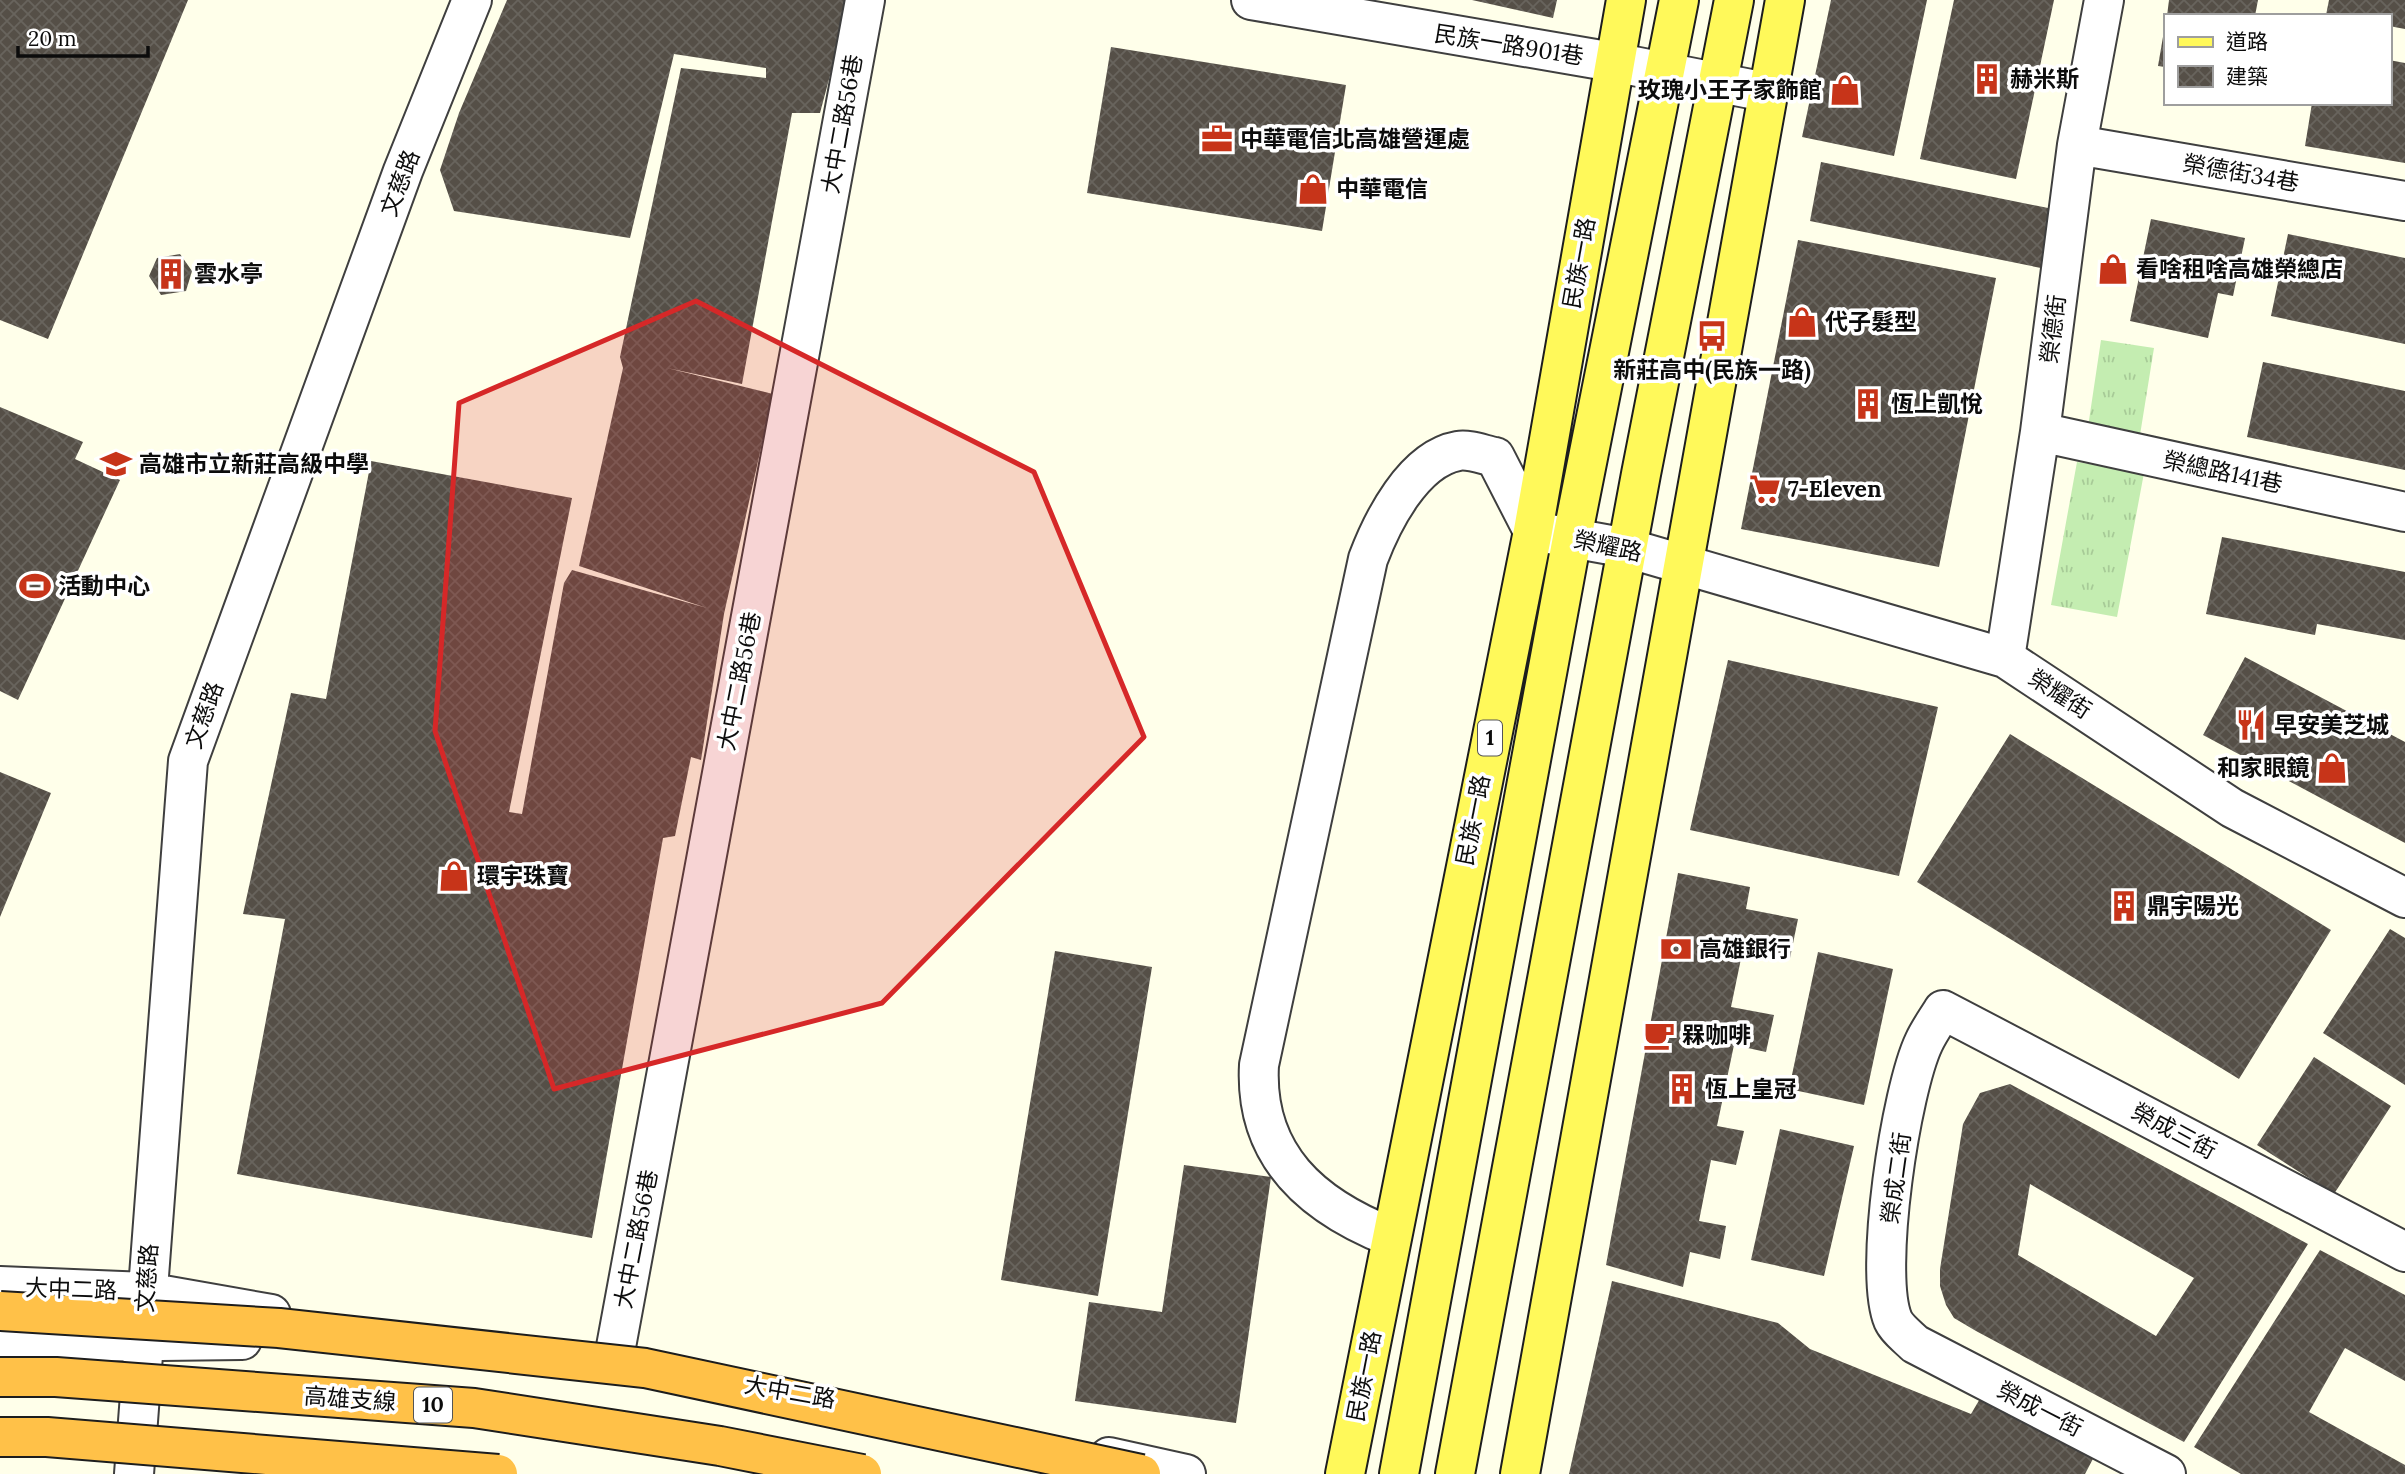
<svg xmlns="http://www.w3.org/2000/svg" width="2405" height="1474" viewBox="0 0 2405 1474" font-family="Lora,'Noto Sans TC',serif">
<defs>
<pattern id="grass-tufts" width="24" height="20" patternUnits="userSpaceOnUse" patternTransform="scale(1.75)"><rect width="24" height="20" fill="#c4edb1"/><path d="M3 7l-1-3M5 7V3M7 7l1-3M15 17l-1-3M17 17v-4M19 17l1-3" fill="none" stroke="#a7ca97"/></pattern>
<pattern id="building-cross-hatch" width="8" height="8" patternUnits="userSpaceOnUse" patternTransform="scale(1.75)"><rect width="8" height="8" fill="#554f47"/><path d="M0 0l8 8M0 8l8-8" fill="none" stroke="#68645d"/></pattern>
</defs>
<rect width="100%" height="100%" fill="#ffffea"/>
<!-- grass -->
<path fill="url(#grass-tufts)" d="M2101 340 2154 348 2140 435 2088 427Z
M2077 462 2144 473 2117 617 2051 605Z"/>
<!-- building -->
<path fill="url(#building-cross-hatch)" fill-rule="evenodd" d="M0 0H188L48 339 0 320Z
M507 0H846L848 8 820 113H792L742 384 667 368 773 394 724 614 701 760 691 757 675 836 663 838 592 1238 237 1174 285 919 243 914 291 693 326 699 371 461 572 498 509 812 522 814 564 583 572 570 707 608 579 566 623 368 620 357 681 68 766 78V68L674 54 630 238 454 211 440 170 459 113Z
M1472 0H1557L1553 18Z
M1831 0H1927L1894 156 1802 137Z
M1954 0H2054L2016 179 1920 159Z
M2169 0H2258L2255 16H2167Z
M2329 0H2405V29L2389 26V16L2326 15Z
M2164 31H2165V67L2158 66Z
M1111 47 1346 85 1322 231 1087 193Z
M2389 60 2405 63V163L2305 146 2312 103H2389Z
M1821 162 2063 211 2051 270 1810 221Z
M2151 219 2245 238 2233 296 2218 293 2208 338 2130 321Z
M2288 234 2405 258V344L2271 316Z
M1798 240 1996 278 1939 567 1741 529Z
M180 254 192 271 186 291 161 295 149 276 157 258Z
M2263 362 2405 391V470L2247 437Z
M0 407 83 442 75 459 120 480 18 700 0 691Z
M2222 537 2405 572V640L2317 624 2315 635 2206 614Z
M2245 657 2405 742V843L2203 735Z
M1728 660 1938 707 1899 876 1690 830Z
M2010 734 2331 930 2239 1079 1917 882Z
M0 772 51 793 0 917Z
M1678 873 1750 887 1746 909 1798 919 1790 958 1743 949 1731 1007 1774 1015 1766 1052 1734 1045 1717 1126 1744 1131 1736 1165 1711 1160 1699 1221 1726 1226 1720 1259 1690 1252 1683 1287 1606 1265Z
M2390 929 2405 938V1085L2323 1033Z
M1055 951 1152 967 1098 1296 1001 1280Z
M1818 952 1893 969 1864 1105 1789 1089Z
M2314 1057 2391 1106 2334 1194 2257 1145Z
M2010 1084 2308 1244 2184 1442 1976 1331 1954 1318 1946 1305 1940 1286V1269L1963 1124 1980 1093ZM2030 1184 2194 1278 2156 1336 2018 1255Z
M1780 1129 1854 1146 1824 1276 1751 1260Z
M1184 1165 1271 1177 1236 1423 1075 1401 1089 1302 1162 1312Z
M2320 1250 2405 1295V1381L2345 1348 2309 1412 2405 1465V1474H2241L2194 1447Z
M1612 1281 1778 1323 1810 1349 1971 1414 1981 1397 2095 1455 2085 1474H1569Z"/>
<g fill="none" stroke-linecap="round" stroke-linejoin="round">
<defs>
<path id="minor" d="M1251 0 1613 62 1766 92
M2077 145 2405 201
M2040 432 2405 512
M2005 658 2040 432 2077 145 2104 0
M1391 1237C1312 1206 1254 1156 1259 1065L1368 559C1382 522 1413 459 1458 451 1469 449 1484 455 1495 457L1533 531 1627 548 2005 658 2232 808 2405 898
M0 1286 146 1292 271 1314
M0 1343 242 1340
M613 1363 865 0
M1109 1457 1186 1474
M134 1474 188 761 403 171 472 0
M2166 1474 1915 1344C1908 1337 1897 1329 1893 1320 1873 1272 1901 1090 1924 1042 1929 1031 1937 1020 1943 1010L2405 1252"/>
<path id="major" d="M1345 1474 1533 531 1626 0
M1399 1474 1572 538 1679 0
M1455 1474 1641 474 1734 0
M1520 1474 1785 0"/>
</defs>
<!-- minor casing -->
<use href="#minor" stroke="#3f3f3f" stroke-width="42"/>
<!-- major casing -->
<use href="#major" stroke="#1d1d1d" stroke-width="42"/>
<!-- minor -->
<use href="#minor" stroke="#fff" stroke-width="38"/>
<!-- major -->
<use href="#major" stroke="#fff95a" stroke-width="38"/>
<defs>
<path id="highway-bridge" d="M0 1311 279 1328 645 1368 1141 1474
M0 1377H56L474 1408 720 1446 862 1474
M0 1437H47L498 1474"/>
</defs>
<!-- highway-bridge casing -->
<use href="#highway-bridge" stroke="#1d1d1d" stroke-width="42" stroke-linecap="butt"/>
<!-- highway-bridge -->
<use href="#highway-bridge" stroke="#ffc148" stroke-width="38"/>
</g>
<!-- marked area -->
<path fill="#d62828" fill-opacity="0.2" stroke="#d62828" stroke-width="5" stroke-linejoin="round" d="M696 301 1034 472 1144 737 882 1003 554 1089 435 731 459 403Z"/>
<!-- icons -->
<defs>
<symbol id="building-bare" viewBox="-9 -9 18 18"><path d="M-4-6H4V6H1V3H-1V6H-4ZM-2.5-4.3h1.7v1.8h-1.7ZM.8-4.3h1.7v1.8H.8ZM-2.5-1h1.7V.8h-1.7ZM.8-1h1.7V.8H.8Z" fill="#c73419" stroke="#fff" stroke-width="2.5" paint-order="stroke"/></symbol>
<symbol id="shop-bare" viewBox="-9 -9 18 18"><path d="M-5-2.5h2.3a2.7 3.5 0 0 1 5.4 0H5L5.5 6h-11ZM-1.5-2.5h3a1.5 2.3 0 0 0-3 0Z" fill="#c73419" stroke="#fff" stroke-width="2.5" paint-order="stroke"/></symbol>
<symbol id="office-bare" viewBox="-9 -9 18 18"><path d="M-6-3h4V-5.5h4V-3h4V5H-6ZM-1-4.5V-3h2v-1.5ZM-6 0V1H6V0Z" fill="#c73419" stroke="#fff" stroke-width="2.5" paint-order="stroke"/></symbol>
<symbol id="bus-bare" viewBox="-9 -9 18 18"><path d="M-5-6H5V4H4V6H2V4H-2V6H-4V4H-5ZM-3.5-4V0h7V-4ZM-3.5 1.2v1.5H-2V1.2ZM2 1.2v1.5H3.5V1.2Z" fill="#c73419" stroke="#fff" stroke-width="2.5" paint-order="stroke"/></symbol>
<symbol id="school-bare" viewBox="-9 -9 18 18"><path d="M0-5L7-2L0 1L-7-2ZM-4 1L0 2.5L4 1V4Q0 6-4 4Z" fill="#c73419" stroke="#fff" stroke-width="2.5" paint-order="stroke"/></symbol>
<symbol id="supermarket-bare" viewBox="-9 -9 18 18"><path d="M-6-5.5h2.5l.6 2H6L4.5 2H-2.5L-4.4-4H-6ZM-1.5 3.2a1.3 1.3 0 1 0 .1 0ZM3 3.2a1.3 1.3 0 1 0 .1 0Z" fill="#c73419" stroke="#fff" stroke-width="2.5" paint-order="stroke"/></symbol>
<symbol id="stadium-bare" viewBox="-9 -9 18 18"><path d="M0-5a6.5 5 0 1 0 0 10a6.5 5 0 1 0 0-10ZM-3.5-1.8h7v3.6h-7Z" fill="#c73419" stroke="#fff" stroke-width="2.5" paint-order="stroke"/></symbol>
<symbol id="restaurant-bare" viewBox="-9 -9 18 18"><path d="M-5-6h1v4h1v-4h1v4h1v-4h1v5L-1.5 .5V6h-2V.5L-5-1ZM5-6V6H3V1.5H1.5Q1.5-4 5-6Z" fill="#c73419" stroke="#fff" stroke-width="2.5" paint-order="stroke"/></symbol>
<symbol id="bank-bare" viewBox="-9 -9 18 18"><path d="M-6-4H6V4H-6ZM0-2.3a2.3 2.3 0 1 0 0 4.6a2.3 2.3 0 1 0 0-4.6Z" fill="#c73419" stroke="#fff" stroke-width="2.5" paint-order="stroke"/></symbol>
<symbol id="cafe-bare" viewBox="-9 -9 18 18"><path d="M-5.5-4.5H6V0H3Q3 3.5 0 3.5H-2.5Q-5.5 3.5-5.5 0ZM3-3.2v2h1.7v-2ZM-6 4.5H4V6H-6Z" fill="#c73419" stroke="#fff" stroke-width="2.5" paint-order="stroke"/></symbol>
</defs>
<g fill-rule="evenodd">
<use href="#building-bare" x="1965" y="57" width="44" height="44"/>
<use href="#shop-bare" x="1823" y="68" width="44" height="44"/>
<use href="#office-bare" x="1195" y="117" width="44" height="44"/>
<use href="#shop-bare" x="1291" y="167" width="44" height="44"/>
<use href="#shop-bare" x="2091" y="247" width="44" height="44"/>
<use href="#building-bare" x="149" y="252" width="44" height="44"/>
<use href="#shop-bare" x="1780" y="300" width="44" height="44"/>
<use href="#bus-bare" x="1690" y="314" width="44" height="44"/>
<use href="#building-bare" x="1846" y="382" width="44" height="44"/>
<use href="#school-bare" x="94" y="442" width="44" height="44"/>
<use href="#supermarket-bare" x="1743" y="467" width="44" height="44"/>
<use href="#stadium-bare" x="13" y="564" width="44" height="44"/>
<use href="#restaurant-bare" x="2229" y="703" width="44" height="44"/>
<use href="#shop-bare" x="2310" y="746" width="44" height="44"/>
<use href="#shop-bare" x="432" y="854" width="44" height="44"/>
<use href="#building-bare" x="2102" y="884" width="44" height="44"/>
<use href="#bank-bare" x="1654" y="927" width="44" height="44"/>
<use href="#cafe-bare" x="1637" y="1013" width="44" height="44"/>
<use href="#building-bare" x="1660" y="1067" width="44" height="44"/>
</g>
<g text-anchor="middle" stroke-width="7" stroke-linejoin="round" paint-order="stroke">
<!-- shield labels -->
<g fill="#fff" stroke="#555" stroke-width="2">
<rect x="1478" y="720.5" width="24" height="35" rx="5"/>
<rect x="414" y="1387.5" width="38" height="35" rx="5"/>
</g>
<g font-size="21" font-weight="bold" fill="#0c0c0c">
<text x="1490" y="745">1</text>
<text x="433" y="1412">10</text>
</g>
<!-- street labels -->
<g font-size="23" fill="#0c0c0c" stroke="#fff">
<text transform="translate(1509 45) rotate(9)" y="8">民族一路901巷</text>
<text transform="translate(842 124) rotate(-80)" y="8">大中二路56巷</text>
<text transform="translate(2241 173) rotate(10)" y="8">榮德街34巷</text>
<text transform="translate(400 183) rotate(-69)" y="8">文慈路</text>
<text transform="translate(1579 263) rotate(-80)" y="8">民族一路</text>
<text transform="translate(2053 329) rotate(-83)" y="8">榮德街</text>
<text transform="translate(2223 472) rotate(12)" y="8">榮總路141巷</text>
<text transform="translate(1608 546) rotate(12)" y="8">榮耀路</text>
<text transform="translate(739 681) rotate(-79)" y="8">大中二路56巷</text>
<text transform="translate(2060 694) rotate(33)" y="8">榮耀街</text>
<text transform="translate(204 715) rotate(-70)" y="8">文慈路</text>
<text transform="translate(1473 820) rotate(-79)" y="8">民族一路</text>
<text transform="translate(2174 1131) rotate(28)" y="8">榮成三街</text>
<text transform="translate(1896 1178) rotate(-82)" y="8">榮成二街</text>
<text transform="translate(636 1239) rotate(-79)" y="8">大中二路56巷</text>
<text transform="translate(147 1278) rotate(-86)" y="8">文慈路</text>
<text transform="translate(71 1289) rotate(2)" y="8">大中二路</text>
<text transform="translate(1364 1376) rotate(-79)" y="8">民族一路</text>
<text transform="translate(790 1392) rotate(10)" y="8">大中二路</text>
<text transform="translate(350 1399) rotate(4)" y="8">高雄支線</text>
<text transform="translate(2040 1409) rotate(27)" y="8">榮成一街</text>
</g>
<!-- poi labels -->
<g font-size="23" font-weight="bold" fill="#0c0c0c" stroke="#fff" text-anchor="start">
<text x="2010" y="87">赫米斯</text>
<text x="1822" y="98" text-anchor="end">玫瑰小王子家飾館</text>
<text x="1240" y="147">中華電信北高雄營運處</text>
<text x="1336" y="197">中華電信</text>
<text x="2136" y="277">看啥租啥高雄榮總店</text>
<text x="194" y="282">雲水亭</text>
<text x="1825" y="330">代子髮型</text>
<text x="1712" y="378" text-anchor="middle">新莊高中(民族一路)</text>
<text x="1891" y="412">恆上凱悅</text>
<text x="139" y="472">高雄市立新莊高級中學</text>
<text x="1788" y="497">7-Eleven</text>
<text x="58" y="594">活動中心</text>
<text x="2274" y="733">早安美芝城</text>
<text x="2309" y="776" text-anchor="end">和家眼鏡</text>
<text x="477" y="884">環宇珠寶</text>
<text x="2147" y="914">鼎宇陽光</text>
<text x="1699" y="957">高雄銀行</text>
<text x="1682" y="1043">槑咖啡</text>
<text x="1705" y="1097">恆上皇冠</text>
</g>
</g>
<!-- legend -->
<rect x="2164" y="14" width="228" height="91" fill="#ffffff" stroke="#9e9e9e" stroke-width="2"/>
<rect x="2178" y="37" width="35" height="10" fill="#fff95a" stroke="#9e9e9e" stroke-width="2"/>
<text x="2226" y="49" font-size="21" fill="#0c0c0c">道路</text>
<rect x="2178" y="66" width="35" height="21" fill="url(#building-cross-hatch)" stroke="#9e9e9e" stroke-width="2"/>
<text x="2226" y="84" font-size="21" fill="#0c0c0c">建築</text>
<!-- scale -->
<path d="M18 46v10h130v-10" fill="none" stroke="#0c0c0c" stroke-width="3.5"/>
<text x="28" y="46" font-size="21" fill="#0c0c0c" stroke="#ffffff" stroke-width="5" paint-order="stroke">20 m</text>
</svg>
